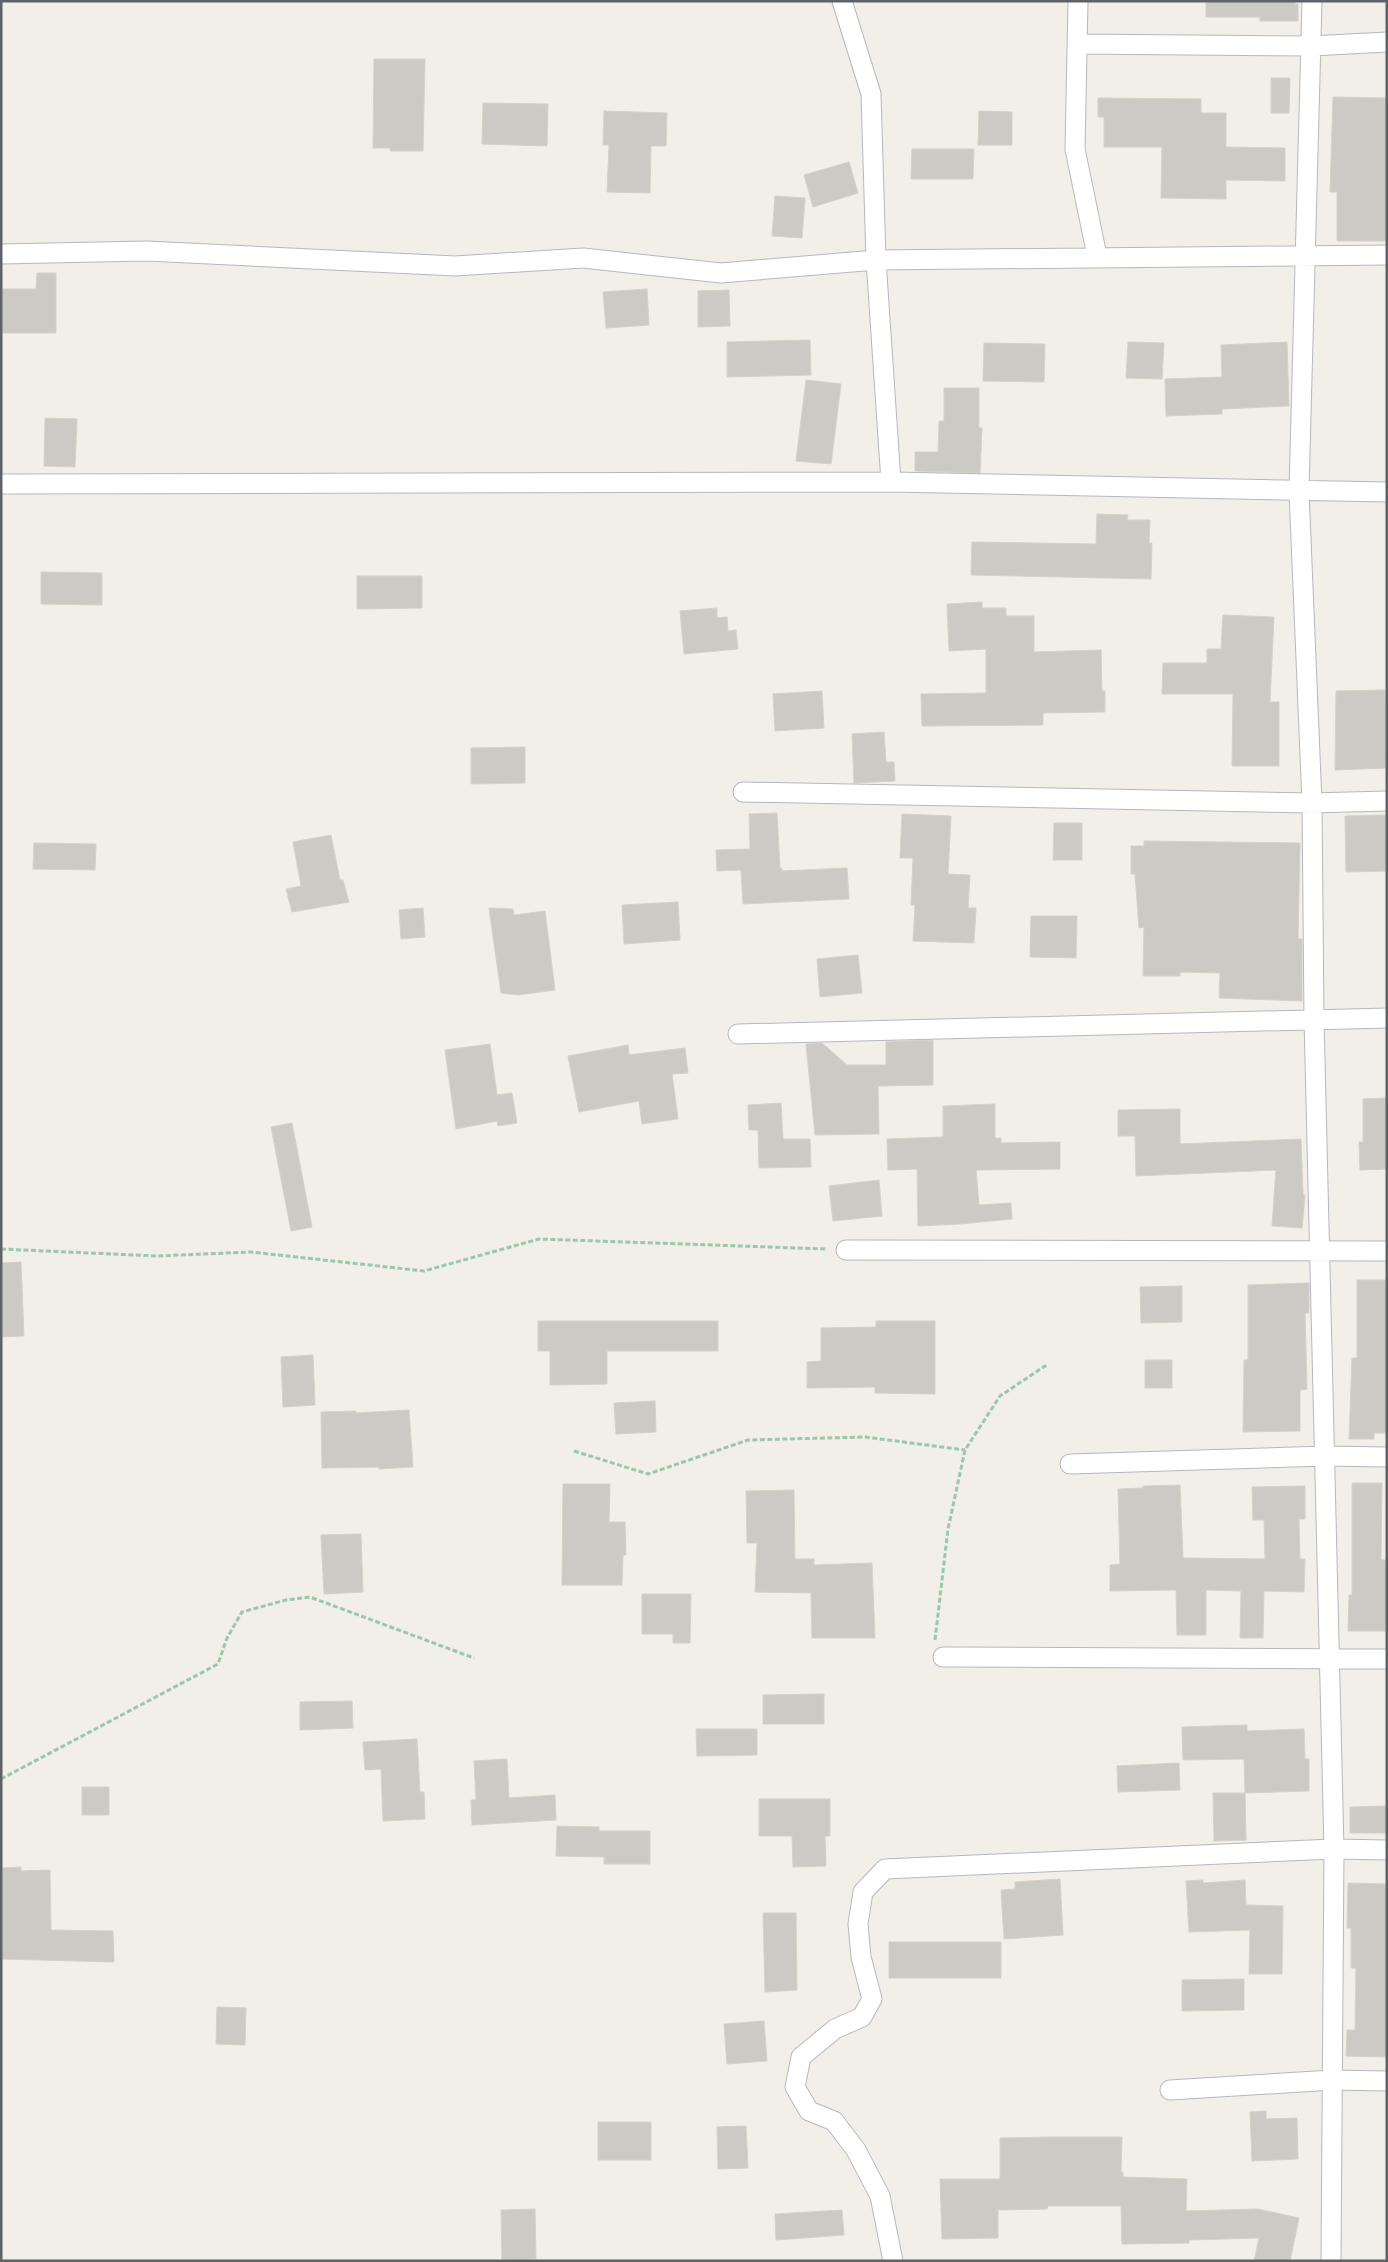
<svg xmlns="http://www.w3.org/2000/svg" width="1388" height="2262" viewBox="0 0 1388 2262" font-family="'Fira Sans Condensed',sans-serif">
<rect width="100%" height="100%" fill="#f1efe8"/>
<!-- building -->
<path fill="#cccac5" stroke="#d6d1c6" d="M1206 1H1295V4H1298V21H1260V17H1206Z
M374 59H425L423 151H390V148H373Z
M1271 78H1290L1289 113H1271Z
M1333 97 1387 98V241H1337V192H1330Z
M1098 98 1201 99V113H1226V147L1285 148V181L1226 180V199L1161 198 1162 147H1104V117H1098Z
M483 103 548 104 547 146 482 144Z
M604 111 667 113 666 146H651L650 193 607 192 609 145H603Z
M979 111 1012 112V145H978Z
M912 149H974L973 179H911Z
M849 162 858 193 813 207 804 175Z
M775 196 805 198 802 238 772 236Z
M37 273H56V333H1V289H36Z
M647 289 649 325 606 328 603 292Z
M729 290 730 326 698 327V291Z
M810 340 811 375 727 377V342Z
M1128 342 1164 343 1162 379 1126 378Z
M1287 342 1289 406 1222 409V414L1166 416 1165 379 1222 377 1221 345Z
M984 343 1045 344 1044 382 983 381Z
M806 380 841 384 831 464 796 461Z
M944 388H979V428H982L980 473 915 471V452H938L939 421H944Z
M45 418 77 419 75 467 44 466Z
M1097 514 1128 515 1127 520H1150L1149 543H1152L1151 579 971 575 972 542 1096 544Z
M41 572 102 573V605L41 604Z
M357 576H422V608L357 609Z
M982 602V608H1006V616H1034V652L1101 650 1102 691H1105V712L1043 713V725L922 726 921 694 986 693V649L949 651 947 604Z
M717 608V618L727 617 728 631 736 630 738 649 684 654 680 611Z
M1223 615 1274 617 1270 702H1279V766H1232L1233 694H1162L1163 663H1207V649H1221Z
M1385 690 1387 768 1335 770 1336 691Z
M822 691 824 728 775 731 773 694Z
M884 732 886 762H894L895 781 854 783 852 734Z
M525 747V783L471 784V748Z
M777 813 780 869 782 868V871L847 868 849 899 743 904 741 870 717 871 716 850 750 849 749 814Z
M902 814 951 816 948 874 970 875 968 908H976L974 943 913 941 915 905H911L913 858H900Z
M1386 815 1387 871 1346 872 1345 816Z
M1054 823H1082V860H1053Z
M331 835 340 880H343L349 902 292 912 286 889 301 886 293 842Z
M1144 841 1300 843 1298 939H1302V1001L1219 998 1220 973 1180 972V976H1143L1144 927 1139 928 1135 874H1131V846H1144Z
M34 843 96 844 95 870 33 869Z
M678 902 680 940 624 944 622 905Z
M423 908 425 937 401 939 399 910Z
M489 908 513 909 514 915 545 911 555 990 518 995 501 993Z
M1031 916H1077L1076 958 1030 957Z
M858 955 862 993 820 997 817 959Z
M933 1040V1085L878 1086 879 1134 815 1135 806 1044 822 1043 847 1065H886V1042Z
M490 1044 497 1095 512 1093 517 1123 498 1126 497 1121 456 1129 445 1050Z
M628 1045 629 1055 685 1048 688 1073 672 1074 678 1119 642 1124 639 1101 579 1112 568 1056Z
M1387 1098V1169L1360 1170 1359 1142H1363V1099Z
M781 1103 783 1139H810L811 1167 759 1168 758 1130H749L748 1105Z
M995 1104V1138H1001V1143L1060 1142V1169L976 1170 979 1205 1011 1203 1012 1219 960 1224 918 1226 917 1169 888 1170 887 1139 943 1137V1106Z
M1180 1109V1144L1301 1139 1303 1195H1305L1302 1228 1272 1226 1276 1170 1136 1176 1135 1136H1118V1110Z
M292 1123 312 1227 291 1231 271 1127Z
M879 1180 882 1216 833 1221 829 1186Z
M21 1262 24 1336 1 1337V1263Z
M1357 1280H1387V1433H1374V1439H1349L1352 1358H1357Z
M1309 1283V1313H1305L1307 1389 1300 1390V1431L1243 1432 1244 1360H1248V1285Z
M1182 1286V1322L1141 1323 1140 1287Z
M538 1321H718V1351H607V1384L550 1385V1351H538Z
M876 1321H935V1394L875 1393V1387L807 1388V1362L821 1361V1328L876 1327Z
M313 1355 315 1405 283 1407 281 1357Z
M1145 1360H1172V1388H1145Z
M655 1401 656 1432 616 1434 614 1403Z
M409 1410 413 1467 379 1469V1467L322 1468 321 1412 356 1411V1413Z
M1352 1483H1382L1381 1560H1387V1631H1348L1349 1595H1352Z
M563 1484H610L609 1522H625L626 1555H623L622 1585H562Z
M1180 1485 1183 1558 1265 1559 1264 1520H1253L1252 1487 1305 1486V1519H1299L1300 1559H1305L1304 1592 1264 1591 1263 1638H1240L1241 1591 1206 1590V1635H1177L1176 1590 1110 1591V1565L1120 1564 1118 1489 1143 1488V1486Z
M794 1490 795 1559H814V1565L872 1563 875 1638H812L811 1593 755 1592 757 1543H747L746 1491Z
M361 1534 363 1592 324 1594 321 1535Z
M642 1594H691L690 1643H673V1634H642Z
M824 1694V1724H763V1695Z
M352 1701 353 1728 300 1730V1702Z
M1247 1725V1731L1304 1729 1305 1759H1309V1791L1245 1793 1244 1759 1183 1760 1182 1727Z
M696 1729H757V1755L697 1756Z
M417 1739 420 1792H424L425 1819 383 1821 381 1769 365 1770 363 1742Z
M507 1759 509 1798 555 1795 556 1820 472 1825 471 1800H476L474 1761Z
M1179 1763 1180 1790 1118 1792 1117 1766Z
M82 1787H109V1815H82Z
M1213 1793H1245L1246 1840 1214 1841Z
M759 1799H830V1836H825L826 1866 793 1867 792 1836H759Z
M1387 1806V1833H1350V1807Z
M557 1826 599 1827V1831H650V1864H604V1857L556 1856Z
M21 1867V1871L50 1870 51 1930 113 1931 114 1962 1 1959V1868Z
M1060 1879 1063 1935 1004 1939 1001 1890 1015 1889V1882Z
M1203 1880V1883L1245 1880 1246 1905 1283 1906 1282 1974H1249L1250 1930 1189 1932 1186 1881Z
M1348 1883 1387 1884V2057L1346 2056 1347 2030H1355L1356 1968H1351V1928H1347Z
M763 1913H796L797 1990 765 1992Z
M889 1942H1001V1978H889Z
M1244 1979V2010L1182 2011V1980Z
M217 2007 246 2008 245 2045 216 2044Z
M764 2021 767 2061 727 2064 724 2024Z
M1266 2111V2119L1297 2118 1298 2159 1252 2161 1250 2112Z
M598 2122H651V2160H598Z
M746 2126 748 2168 718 2169 717 2127Z
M1050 2137H1122L1121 2172H1123V2177L1187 2179 1186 2211 1258 2209 1299 2218 1290 2261H1254L1259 2238 1189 2240V2243L1122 2244 1121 2206H1048L1047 2209 998 2210V2238L942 2239 940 2179H1000V2138Z
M535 2209 536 2259 502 2260 501 2210Z
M842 2210 844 2235 776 2240 775 2214Z"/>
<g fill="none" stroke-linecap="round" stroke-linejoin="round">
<defs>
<path id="street" d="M842 1 871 94 876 260 891 482
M1078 1 1075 149 1097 256
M1312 1 1299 491 1312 803 1314 1019 1334 1849 1331 2261
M1077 44 1311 46 1387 42
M1 254 146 251 455 266 583 258 721 273 876 260 1387 255
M1 484 891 482 1387 492
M743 792 1312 803 1387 801
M738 1034 1387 1018
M846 1250 1387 1251
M1070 1464 1325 1456 1387 1457
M943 1657 1387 1659
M1170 2090 1333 2080 1387 2081
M893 2261 880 2196 856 2150 834 2121 809 2111 795 2087 801 2057 835 2029 862 2017 872 1999 861 1957 858 1924 863 1892 885 1869 1334 1849 1387 1850"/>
</defs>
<!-- street casing -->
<use href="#street" stroke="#b5b8bc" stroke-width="21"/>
<!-- path -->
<path stroke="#9cc7a9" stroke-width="3" stroke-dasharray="5 2.5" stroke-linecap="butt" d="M1 1249 157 1256 251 1252 424 1271 539 1239 827 1249
M574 1451 648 1474 748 1440 865 1437 965 1450
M935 1640 948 1529 965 1450 1000 1396 1048 1364
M1 1779 218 1664 227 1638 242 1612 286 1600 310 1597 474 1658"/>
<!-- street -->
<use href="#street" stroke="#fff" stroke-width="19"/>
</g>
<!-- border -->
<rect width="1388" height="2262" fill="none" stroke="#5f6368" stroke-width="5"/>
</svg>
